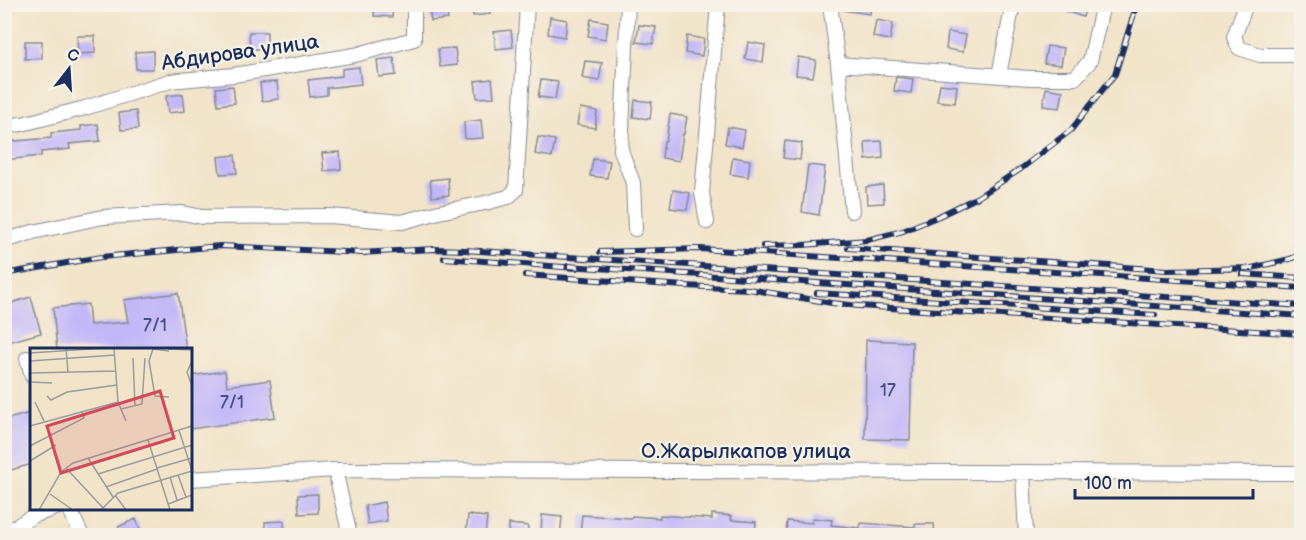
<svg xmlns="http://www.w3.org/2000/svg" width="1306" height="540" viewBox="0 0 1306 540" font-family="'Balsamiq Sans',sans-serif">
<rect width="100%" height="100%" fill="#f7f3e8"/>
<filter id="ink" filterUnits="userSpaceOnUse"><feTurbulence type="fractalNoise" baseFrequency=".0167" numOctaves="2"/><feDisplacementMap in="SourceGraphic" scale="12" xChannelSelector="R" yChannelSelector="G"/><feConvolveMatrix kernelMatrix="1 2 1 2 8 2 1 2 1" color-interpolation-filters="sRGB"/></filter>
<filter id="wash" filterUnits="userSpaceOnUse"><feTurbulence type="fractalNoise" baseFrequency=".008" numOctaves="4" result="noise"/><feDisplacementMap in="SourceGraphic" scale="24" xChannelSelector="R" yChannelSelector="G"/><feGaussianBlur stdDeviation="1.35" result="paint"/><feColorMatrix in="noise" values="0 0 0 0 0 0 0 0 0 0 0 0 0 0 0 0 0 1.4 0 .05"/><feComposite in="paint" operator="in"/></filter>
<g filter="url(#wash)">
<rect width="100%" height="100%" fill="#f1e4c9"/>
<g id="blocks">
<!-- building -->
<path fill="#c2b8f8" d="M375 4H393L392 17 374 16Z
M472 4H489L490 14 473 16Z
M843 4H871L870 14 843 10Z
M1051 4H1087L1083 17 1050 6Z
M446 5 448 19 431 21 429 6Z
M550 17 567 20 565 37 548 34Z
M591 19 608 22 606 39 588 36Z
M876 20 893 23 890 40 873 37Z
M639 25 656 27 653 44 636 42Z
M511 30 513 47 496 49 494 32Z
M249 32H267V49H250Z
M948 32 966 35 963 52 946 49Z
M77 36H95V53L78 54Z
M687 36 704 39 702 56 685 53Z
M25 41H42V58L25 59Z
M748 42 765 45 763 62 745 59Z
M1047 46 1064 48 1061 65 1044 63Z
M455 48 457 65 440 67 438 49Z
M153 51V69H136L135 52Z
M798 57 816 60 813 77 796 75Z
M394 58 396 75 379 77 377 60Z
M585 61 602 63 599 81 582 78Z
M359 67 361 84 327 88V95L310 97 308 80 342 76V69Z
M896 77 913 79 911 93 894 91Z
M492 79 494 97 477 98 475 81Z
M541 80 558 82 555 99 538 97Z
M277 82 279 99 262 101 260 83Z
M940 84 957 86 955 103 937 101Z
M233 86 235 103 218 105 216 88Z
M1046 88 1063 91 1060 108 1043 106Z
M183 94 185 111 168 113 166 96Z
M635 100 652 102 650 119 633 117Z
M580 108 597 111 595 128 577 125Z
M136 111 138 129 121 130 119 113Z
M670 114 687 117 684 134H683L679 161 662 158 664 141H666Z
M481 120 483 138 465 139 464 122Z
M98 124 100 141 69 144 70 149 41 152V156L4 160V142L51 138V133L81 130V126Z
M728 127 745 130 742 147 725 144Z
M538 137 555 140 552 157 535 154Z
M785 141 802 143 800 160 783 158Z
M882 141 883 158 866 160 865 142Z
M340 152 341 169 324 171 322 153Z
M235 155 237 173 220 174 218 157Z
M733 157 750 160 748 177 730 174Z
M593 159 610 161 607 178 590 176Z
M808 165 825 167 819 215 802 212Z
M448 178 449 195 432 197 430 180Z
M883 185 884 203 867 204 866 187Z
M673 190 690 193 687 210 670 208Z
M178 293 186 350H57L53 308 88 304 90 325 128 322 124 300Z
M31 297 41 333 4 343V305Z
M866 340 912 342 910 440 865 439Z
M225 371 227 386 270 380 275 417 190 429V376Z
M30 413 32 419V464L4 472V420Z
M318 494V513L299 514 298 495Z
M384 502 387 521 368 524 365 506Z
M712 514 732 516 731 520 756 522 755 536H735L702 533V536H671L649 533V536L624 534V536H597L580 534 582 515 631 518 632 516 660 518V515L712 519Z
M468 515 487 517 485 536 466 534Z
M542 515 562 517 560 536 541 534Z
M812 518 832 520 831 525 860 528 861 523 915 527V524H934L935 536H786L787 521 812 523Z
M136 519 143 536H122L118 527Z
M284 521 285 536H265V522Z
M509 524 528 526 527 536H508Z"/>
</g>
</g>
<g filter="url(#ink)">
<use href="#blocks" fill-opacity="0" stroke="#868a94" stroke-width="1.5"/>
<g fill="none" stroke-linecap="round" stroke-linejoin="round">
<defs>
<path id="minor" d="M628 4 621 150 633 183 635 229
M830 4 838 64 852 211
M1246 4 1234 37 1239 48 1260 55H1302
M838 64 1030 78H1075L1090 61 1103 4
M999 75 1013 4
M4 126 22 124 85 108 170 81 234 75 355 55 414 39V4
M707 222 702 193 718 4
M4 241 33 232 103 217 183 213 202 217 330 216 402 222 439 212 485 203 508 197 516 190 527 4
M27 358 32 376
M335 470 350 536
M1023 473 1026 536
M190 479 335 470 1302 473
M69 508 82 536
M4 534 33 516 56 508"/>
</defs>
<!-- minor casing -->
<use href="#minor" stroke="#868a94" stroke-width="16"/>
<!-- minor -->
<use href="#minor" stroke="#fff" stroke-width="14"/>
<defs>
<path id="rail" d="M763 246 803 245 867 240 903 231 939 216 978 197 1022 168 1071 130 1115 74 1137 4
M848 248 1167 270 1252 268 1290 259 1302 254
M600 252 700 249 1302 288
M359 253 434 249 465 250 1302 306
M444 258 576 268
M568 266 1302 316
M4 274 101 257 220 246 366 253
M1242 274 1302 278
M525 275 685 286 748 289 832 303 859 306 1302 334
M817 293 1155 315"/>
</defs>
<!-- rail casing -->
<use href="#rail" stroke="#1b2f5e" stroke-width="6"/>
<!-- rail -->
<use href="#rail" stroke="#f7f3e8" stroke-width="4" stroke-dasharray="11" stroke-linecap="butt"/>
</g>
</g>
<g text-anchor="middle" stroke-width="4.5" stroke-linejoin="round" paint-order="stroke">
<!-- number labels -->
<g font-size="18" fill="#455184">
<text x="155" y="331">7/1</text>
<text x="888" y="396">17</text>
<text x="232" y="408">7/1</text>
</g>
<!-- street labels -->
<g font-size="21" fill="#1b2f5e" stroke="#f7f3e8">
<text transform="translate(240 52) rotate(-8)" y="7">Абдирова улица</text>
<text x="746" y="458">О.Жарылкапов улица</text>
</g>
</g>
<!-- overview -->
<g transform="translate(30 348)">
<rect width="162" height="162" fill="#f1e4c9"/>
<path fill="none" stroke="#9b9c9e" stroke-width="1.5" d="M84 0 88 54 96 73M36 1 38 24M138 1 162 2M0 5 76 0M103 10 105 58M0 13 85 7M162 13 157 24 162 38M0 25 86 23M0 34 22 35M17 48 21 52 37 44 87 37M139 49 125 48 119 13 123 1 139 3M5 54 14 73M91 61 112 56 115 10M0 78 88 54M149 82 162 123M118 92 140 162M0 98 54 70 52 64M58 110 83 149M0 113 26 97M36 120 75 162M127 120 162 110M68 126 162 97M148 127 156 149M140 129 147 152M76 139 127 121M20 146 43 162M85 147 96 162M138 156 162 147M9 162 31 124 43 115 162 78M71 162 88 145 162 123"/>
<path fill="#d1495b" fill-opacity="0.15" stroke="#d1495b" stroke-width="3" d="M130 43 144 90 31 125 17 78Z"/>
<rect width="162" height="162" fill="none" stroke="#1b2f5e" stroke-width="3"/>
</g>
<!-- margin -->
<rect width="1306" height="540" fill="none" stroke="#f7f3e8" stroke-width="24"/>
<!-- north arrow -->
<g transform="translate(69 69) rotate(17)" stroke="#f7f3e8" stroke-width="4.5" paint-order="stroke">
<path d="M0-4.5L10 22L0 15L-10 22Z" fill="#1b2f5e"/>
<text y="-9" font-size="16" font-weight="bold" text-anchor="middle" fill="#1b2f5e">С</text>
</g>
<!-- scale -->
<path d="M1075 489v9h178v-9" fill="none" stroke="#1b2f5e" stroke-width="3"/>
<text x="1084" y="489" font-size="18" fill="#1b2f5e" stroke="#f7f3e8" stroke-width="4.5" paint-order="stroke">100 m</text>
</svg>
